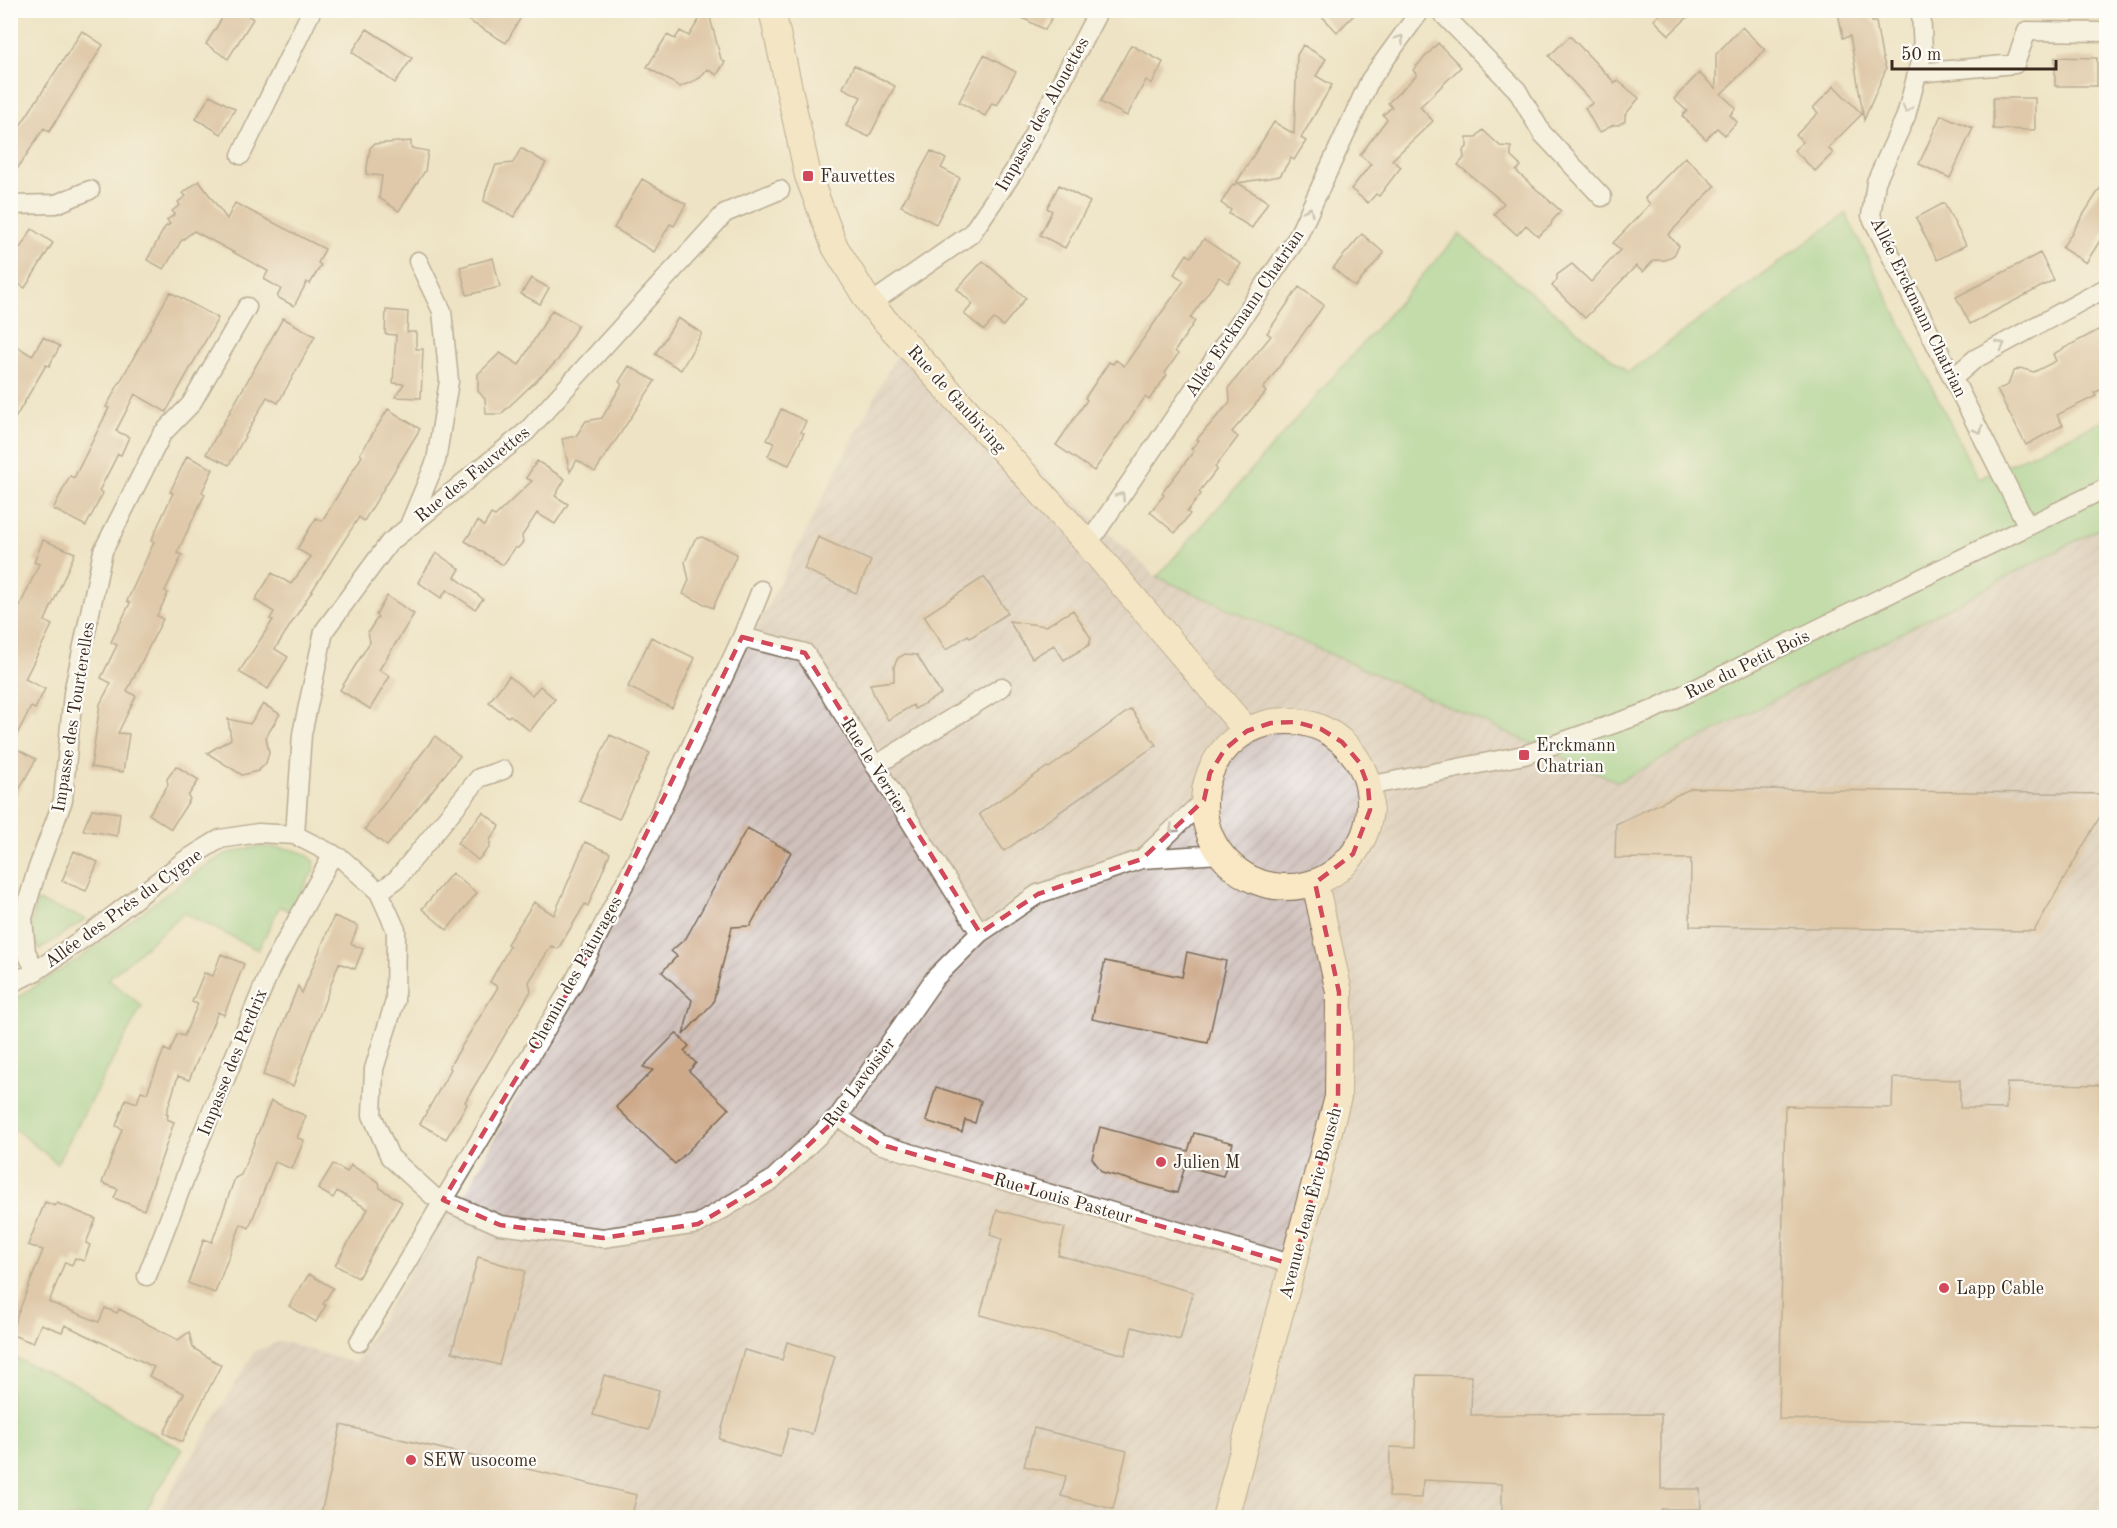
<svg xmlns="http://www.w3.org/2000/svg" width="2117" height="1528" viewBox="0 0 2117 1528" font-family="'Old Standard TT',serif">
<defs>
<pattern id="industrial-furrows" width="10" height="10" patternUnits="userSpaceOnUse" patternTransform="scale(1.5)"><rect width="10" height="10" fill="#cfc0bb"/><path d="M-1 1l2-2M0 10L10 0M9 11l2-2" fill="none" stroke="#b3a5a0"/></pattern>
</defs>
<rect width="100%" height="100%" fill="#fdfcf7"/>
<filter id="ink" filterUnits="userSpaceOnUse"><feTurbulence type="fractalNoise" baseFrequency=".0167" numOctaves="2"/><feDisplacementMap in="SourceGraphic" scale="12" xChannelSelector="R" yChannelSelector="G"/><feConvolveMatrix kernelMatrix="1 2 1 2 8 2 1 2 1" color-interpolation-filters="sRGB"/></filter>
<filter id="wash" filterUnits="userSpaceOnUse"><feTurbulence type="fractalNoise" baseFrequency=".008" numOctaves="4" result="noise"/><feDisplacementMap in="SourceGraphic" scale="24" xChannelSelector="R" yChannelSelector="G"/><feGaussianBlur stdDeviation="1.35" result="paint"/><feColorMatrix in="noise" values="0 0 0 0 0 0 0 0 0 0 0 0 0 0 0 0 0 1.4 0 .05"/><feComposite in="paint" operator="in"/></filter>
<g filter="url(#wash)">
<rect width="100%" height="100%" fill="#eee3c4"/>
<!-- industrial -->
<path fill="url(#industrial-furrows)" d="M902 344 1157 577 1618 782 2106 525V1517L155 1518 255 1351 281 1341 355 1363 443 1216 469 1188Z"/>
<!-- green -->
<path fill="#8ed28a" stroke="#647e54" stroke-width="1.5" d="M1846 214 1978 479 2106 419V525L1618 782 1157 577 1459 234 1628 372Z
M254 847C275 847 300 846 315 862L314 870 290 911 280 906 258 950 184 913 108 979 142 1006 57 1163 11 1126 10 1002 80 958 203 867 226 854Z
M37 901 86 919 40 949C25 939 33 916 37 901Z
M10 1356 75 1384 147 1430 183 1449 142 1517H11Z"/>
<g id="blocks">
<!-- building -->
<path fill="#cda989" d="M227 10H240L253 19 228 59 206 44Z
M451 10H525L506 43Z
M705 10H708L721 59 725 62 717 75 707 69 700 78 680 87 647 67 667 35 675 39 680 31 689 36Z
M1008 10H1056L1045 30Z
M1316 10H1359L1337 32Z
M1664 10H1695L1669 35 1654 20Z
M1849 10H1870L1872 22H1876L1882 56 1886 69 1864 120 1850 36 1843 38 1838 12Z
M1742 27 1765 50 1721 94 1736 108 1730 115 1737 122 1725 135 1717 128 1706 139 1682 116 1687 111 1674 99 1699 73 1716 89V54Z
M367 29 412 58 395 83 352 52Z
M82 31 103 45 49 132 44 128 10 180V128L16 132Z
M1570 36 1615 83 1617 80 1639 98 1625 115V121L1618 125H1613L1599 133 1585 108 1593 103 1549 56Z
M1438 43 1461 67 1420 107 1433 121 1392 160 1401 167 1379 196 1376 194 1368 203 1351 189 1371 164 1360 155 1387 119 1383 115 1392 107 1388 103 1417 75 1413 70Z
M1131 45 1163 62 1152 84 1146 80 1127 116 1100 102Z
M1303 45 1326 59 1316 76 1332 85 1301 138 1306 141 1294 160 1291 158 1280 176 1238 183 1268 202 1252 228 1229 214 1231 210 1221 203 1233 184 1235 185 1274 122 1294 134 1297 55Z
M984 55 1016 72 997 105 992 103 985 116 959 102Z
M2055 57 2097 58V86H2055Z
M854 65 895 86 869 137 846 126 861 97 843 88Z
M1834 86 1862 114 1828 148 1833 153 1815 171 1794 150 1803 142 1796 135 1818 113 1813 108Z
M210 95 235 109 221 134 196 119Z
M1993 98H2035V130L1993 129Z
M1941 115 1973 128 1950 178 1919 164Z
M1483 130 1500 146 1511 147V157L1521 166 1516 171 1561 211 1552 221 1551 225 1538 236 1526 225 1517 235 1494 214 1504 203 1458 165 1464 158 1463 151 1467 147V137H1476Z
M411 141V148L428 151 425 171 399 211 379 198 382 176 366 174 370 148 374 144Z
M521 148 546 163 514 217 484 201 486 190 496 165 513 163Z
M931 151 946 159 941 168 960 178 936 224 901 206Z
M1685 157 1715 186 1668 235 1679 246 1674 255 1665 260H1654L1643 272 1636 266 1585 318 1552 286 1557 280V275L1572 264 1591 282 1620 250 1613 243 1650 204 1645 198Z
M642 179 686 204 674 226 670 224 654 252 614 228Z
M2106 179V231L2086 263 2062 248Z
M199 181 227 219 235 203 325 249 318 263 321 265 310 284 307 282 294 306 277 297 281 289 264 279 268 271 194 231 181 241 164 269 147 260 165 227 170 224 167 220 175 214 172 211 180 205 178 202 186 196 183 193Z
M1059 185 1090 202 1065 248 1040 235 1052 211 1047 208Z
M1944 203 1966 245 1937 260 1916 218Z
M32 229 53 243 25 288 10 278V264Z
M1362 234 1384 253 1355 287 1333 268Z
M1204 239 1241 264 1228 283 1219 277 1190 318 1195 321 1175 351 1178 354 1165 373 1167 375 1149 400 1145 397 1094 471 1056 445 1087 400 1085 398 1109 362 1113 364 1116 360 1124 366 1184 281 1174 274 1187 254 1191 257Z
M2040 253 2054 280 1970 324 1956 297Z
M493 258 500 287 467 295 460 267Z
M983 261 1026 298 1003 326 994 319 984 330 964 314 973 304 957 289Z
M531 278 549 288 540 304 521 294Z
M1299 287 1324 305 1263 389 1266 392 1232 432 1238 437 1215 467 1217 469 1199 492 1201 494 1187 512 1190 514 1175 533 1150 512 1164 495 1162 493 1194 451 1191 449 1199 440 1197 439 1230 402 1229 387 1271 336 1267 333Z
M170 292 218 318 166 412 135 394 116 431 129 437 121 455 118 454 99 491 103 493 86 526 53 509 70 476 74 478 109 408 106 407Z
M386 310 408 312 407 332H416V349H423L421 398 395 397 404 384 393 383 396 335 385 334Z
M552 310 578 325 558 360 501 414H486L485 399 478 391V374L500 353 519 365Z
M283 318 315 336 291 380 278 403 267 397 229 465 206 454Z
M678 318 702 333 681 370 655 354Z
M2106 326V387L2094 393 2096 396 2057 415 2063 425 2026 445 1997 390 2008 385 2013 372 2020 368 2034 372 2056 361 2053 354Z
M43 337 60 346 49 366 46 365 10 427V361L18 347 32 356Z
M629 366 655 381 595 472 577 460 570 472 562 439 576 436 586 421 602 418 622 384 619 382Z
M388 409 420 429 364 521 359 517 275 649 288 657 268 689 239 672 273 620 270 619 274 612 255 600 272 573 291 584 311 557 297 549 316 518 322 521 362 456 360 454Z
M781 409 806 421 801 432 804 433 789 465 768 456 774 443 767 440Z
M187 456 213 469 202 492 205 494 177 553 182 555 165 591 168 593 157 616 163 619 127 691 136 696 118 733 129 734 123 772 91 767 100 704 111 683 101 678 117 645 111 642 130 603 127 601 154 542 151 541 173 493 170 492Z
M537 461 565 479 555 496 568 504 555 524 537 513 522 536 523 542 518 548H515L503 565 465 541 478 521 484 526 491 514 495 516 532 481 526 478Z
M702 537 737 554 713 608 683 594 689 580 685 562 695 539Z
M818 537 871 561 856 593 804 569Z
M43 540 75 553 45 621 52 625 25 679 45 689 35 709 31 707 11 746 36 759 10 806V606L18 610 39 564 34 562Z
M436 553 460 569 455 577 483 599 475 609 447 590 441 598 418 582Z
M984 577 1008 613 970 638 968 635 946 650 924 616Z
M387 596 414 614 379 670 390 676 370 709 340 690 370 642 368 632 378 617 376 615Z
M1073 610 1091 638 1089 645 1064 660 1054 645 1032 658 1009 621 1046 626Z
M651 637 695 658 672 708 628 687Z
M905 654 917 655 941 694 915 709 913 705 888 720 874 695 870 684 894 681V666L898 658Z
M509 676 532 695 540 686 555 699 530 731 510 715 508 717 489 702Z
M263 704 280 714 266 737 269 753 266 763 258 771 242 775 207 753 231 739 228 719 250 724Z
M1131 709 1156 745 1004 851 979 814 1047 767 1049 768Z
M610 735 650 753 619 819 579 801Z
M435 736 460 756 387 846 365 829Z
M176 766 199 780 188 796 190 799 171 829 149 814 168 785 167 779Z
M1692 788 2106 794V806L2034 931 1690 926 1691 859 1615 858 1616 824Z
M92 809 120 813 117 836 83 830Z
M483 812 500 826 490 840V847L478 860 457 843Z
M747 828 791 852 750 926 732 927 713 1003 683 1035 692 1000 662 972 677 956 671 951 686 938Z
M585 842 610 853 588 906 585 904 558 949 551 946 529 982 531 991 465 1102 467 1104 446 1139 420 1124 451 1069 449 1067 498 987 490 982 510 946 507 944 534 902 554 915Z
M74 851 98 862 86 891 62 881Z
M452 873 477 893 447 930 422 909Z
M334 916 358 926 351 944 363 949 355 969 339 963 293 1086 263 1075 298 986 302 993Z
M1187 952 1226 961 1208 1043 1092 1019 1105 961 1182 977Z
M221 954 244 964 224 1015 218 1012 189 1080 178 1076 166 1114 168 1115 167 1119 174 1122 144 1210 114 1198 118 1189 102 1183 122 1129 116 1126 126 1099 137 1103 141 1091 147 1093 164 1049 170 1052 177 1034 184 1036 198 1004 192 1002 204 973 213 976Z
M676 1033 689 1046 684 1051 696 1063 689 1071 729 1109 675 1164 616 1107 653 1070 643 1067Z
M1893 1078 1960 1080V1108L2006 1109 2007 1083 2100 1085V1109H2106V1427L1779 1419 1785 1106 1892 1108Z
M936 1087 981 1101 975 1123 965 1120 962 1132 926 1121Z
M271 1101 306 1116 297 1138 304 1140 292 1169 275 1162 249 1228 241 1224 215 1293 188 1283 204 1239 212 1242 235 1178 241 1175Z
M1100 1127 1188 1151 1194 1133 1233 1143 1223 1176 1185 1166 1177 1193 1102 1172 1092 1158Z
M333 1164 347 1172 351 1165 379 1182 380 1188 402 1202 358 1278 335 1265 368 1209 337 1191 333 1198 318 1189Z
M45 1202 55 1206 57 1203 96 1219 86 1243 90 1245 84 1261 75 1258 72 1265 65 1262 49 1302 99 1322 105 1308 117 1313 119 1309 178 1340 189 1332 193 1348 221 1365 182 1442 164 1433 184 1393 149 1376 154 1367 65 1325 62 1332 41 1324 33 1343 10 1334 43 1250 28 1245Z
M997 1210 1065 1228 1058 1255 1193 1292 1180 1340 1132 1327 1125 1355 980 1315 1002 1239 990 1235Z
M478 1257 525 1271 499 1365 452 1352Z
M309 1274 333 1288 323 1304 326 1305 316 1322 289 1306Z
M787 1342 835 1356 812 1434 789 1428 780 1457 719 1439 744 1350 782 1360Z
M604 1375 659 1390 649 1430 593 1415Z
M1417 1375 1472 1376 1471 1415 1661 1414V1489H1700L1701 1509H1661V1518H1502V1484L1423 1480 1422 1498 1389 1497 1390 1447 1415 1448Z
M341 1425 637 1495 631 1518H320Z
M1034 1428 1127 1451 1113 1509 1061 1496 1066 1476 1024 1466Z"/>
</g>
</g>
<g filter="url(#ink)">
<use href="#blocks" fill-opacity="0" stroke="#7a6b58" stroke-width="1.5"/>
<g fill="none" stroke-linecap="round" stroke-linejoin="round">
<defs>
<path id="street" d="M1439 10 1517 90 1542 133 1602 197
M1921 10 1923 51 1906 116 1876 182 1871 216 2027 525
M1917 73 2015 64 2027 31 2106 32
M241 155 312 10
M10 205 56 204 90 190
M870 304 971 234 1014 171 1099 10
M1953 378 1975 359 2106 288
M410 523 436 461 449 381 442 311 418 261
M1088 544 1297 238 1370 80 1421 10
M742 637 805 653 980 933
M875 766 1002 687
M1368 786 1524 755 1648 712 2106 488
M295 835 302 734 324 631 389 543 527 431 725 213 780 190
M1142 859 1204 800
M379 892 397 879 479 778 503 770
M36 971 26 952 23 918 36 873 63 800 73 693 103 551 162 434 191 404 247 307
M10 984 36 971 91 933 184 861 220 839 258 833 295 835 342 859 379 892 396 930 395 1001 374 1069 372 1115 390 1157 433 1196 500 1225 603 1238 698 1224 772 1180 838 1117 935 978 980 933 1038 894 1142 859 1220 854
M838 1117 879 1144 1294 1265
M147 1276 195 1152 271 968 333 854
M359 1342 574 982 651 832 742 637 761 590"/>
<path id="secondary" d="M772 10 808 176 835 247 870 304 1088 544 1247 731
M1204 804a83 83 0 1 1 166 0a83 83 0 1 1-166 0Z
M1225 1518 1338 1097 1339 992 1315 883"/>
</defs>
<!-- street casing -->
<use href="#street" stroke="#7a6b58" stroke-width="21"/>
<!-- secondary casing -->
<use href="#secondary" stroke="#7a6b58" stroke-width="28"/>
<!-- street -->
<use href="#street" stroke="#fff" stroke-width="18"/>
<!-- secondary -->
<use href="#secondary" stroke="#fae7c3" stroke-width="26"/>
</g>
<!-- one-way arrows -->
<defs><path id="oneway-chevron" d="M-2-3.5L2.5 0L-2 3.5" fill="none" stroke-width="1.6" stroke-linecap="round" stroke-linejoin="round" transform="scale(1.5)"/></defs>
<g stroke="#a79f9a">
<use href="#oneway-chevron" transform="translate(1400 39) rotate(-54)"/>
<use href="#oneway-chevron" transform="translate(1907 109) rotate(106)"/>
<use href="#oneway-chevron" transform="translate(1309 211) rotate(-65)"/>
<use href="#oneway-chevron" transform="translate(2001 345) rotate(-28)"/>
<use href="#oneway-chevron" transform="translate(1979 430) rotate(63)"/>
<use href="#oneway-chevron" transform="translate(1121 496) rotate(-56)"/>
<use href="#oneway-chevron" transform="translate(1173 829) rotate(137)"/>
</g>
</g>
<!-- marked area -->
<path d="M0 0H2117V1528H0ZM742 637 805 653 980 933 1038 894 1142 859 1204 800 1210 773 1225 749 1247 731 1271 723 1296 722 1321 729 1342 742 1359 762 1368 786 1370 810 1353 854 1315 883 1339 992 1338 1097 1294 1265 879 1144 838 1117 772 1180 698 1224 603 1238 500 1225 443 1200 574 982Z" fill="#eee3c4" fill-opacity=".55" fill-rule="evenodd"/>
<path fill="none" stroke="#d1495b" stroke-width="4.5" stroke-dasharray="12 8" stroke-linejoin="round" d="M742 637 805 653 980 933 1038 894 1142 859 1204 800 1210 773 1225 749 1247 731 1271 723 1296 722 1321 729 1342 742 1359 762 1368 786 1370 810 1353 854 1315 883 1339 992 1338 1097 1294 1265 879 1144 838 1117 772 1180 698 1224 603 1238 500 1225 443 1200 574 982Z"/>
<!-- markers -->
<g fill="#d1495b" stroke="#fdfcf7" stroke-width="2">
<rect x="802" y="170" width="12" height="12" rx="3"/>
<rect x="1518" y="749" width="12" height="12" rx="3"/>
<circle cx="1161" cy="1162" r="6"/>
<circle cx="1944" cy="1288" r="6"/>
<circle cx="411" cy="1460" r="6"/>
</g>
<g text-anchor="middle" stroke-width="4.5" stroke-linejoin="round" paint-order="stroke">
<!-- street labels -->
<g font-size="18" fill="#3b2a1e" stroke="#fdfcf7">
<text transform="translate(1042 114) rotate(-61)" y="6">Impasse des Alouettes</text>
<text transform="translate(1919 307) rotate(64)" y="6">Allée Erckmann Chatrian</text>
<text transform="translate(1244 313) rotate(-56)" y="6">Allée Erckmann Chatrian</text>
<text transform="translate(957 399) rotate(48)" y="6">Rue de Gaubiving</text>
<text transform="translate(472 474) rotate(-39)" y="6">Rue des Fauvettes</text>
<text transform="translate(1747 664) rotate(-26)" y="6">Rue du Petit Bois</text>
<text transform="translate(73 717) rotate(-81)" y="6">Impasse des Tourterelles</text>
<text transform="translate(875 766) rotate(58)" y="6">Rue le Verrier</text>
<text transform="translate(123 908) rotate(-36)" y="6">Allée des Prés du Cygne</text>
<text transform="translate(575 973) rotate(-61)" y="6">Chemin des Pâturages</text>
<text transform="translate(232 1062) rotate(-68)" y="6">Impasse des Perdrix</text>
<text transform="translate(859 1082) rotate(-53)" y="6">Rue Lavoisier</text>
<text transform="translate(1063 1198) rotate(16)" y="6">Rue Louis Pasteur</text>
<text transform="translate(1310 1203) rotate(-75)" y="6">Avenue Jean Éric Bousch</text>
</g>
<!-- poi labels -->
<g font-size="18" fill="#3b2a1e" stroke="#fdfcf7" text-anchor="start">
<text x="820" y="182">Fauvettes</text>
<text x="1536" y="751">Erckmann<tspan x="1536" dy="21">Chatrian</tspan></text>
<text x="1173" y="1168">Julien M</text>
<text x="1956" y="1294">Lapp Cable</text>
<text x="423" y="1466">SEW usocome</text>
</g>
</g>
<!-- margin -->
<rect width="2117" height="1528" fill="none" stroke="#fdfcf7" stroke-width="36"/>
<!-- scale -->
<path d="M1892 60v9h164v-9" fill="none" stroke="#3b2a1e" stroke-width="3"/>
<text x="1901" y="60" font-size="18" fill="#3b2a1e" stroke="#fdfcf7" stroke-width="4.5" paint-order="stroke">50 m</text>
</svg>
